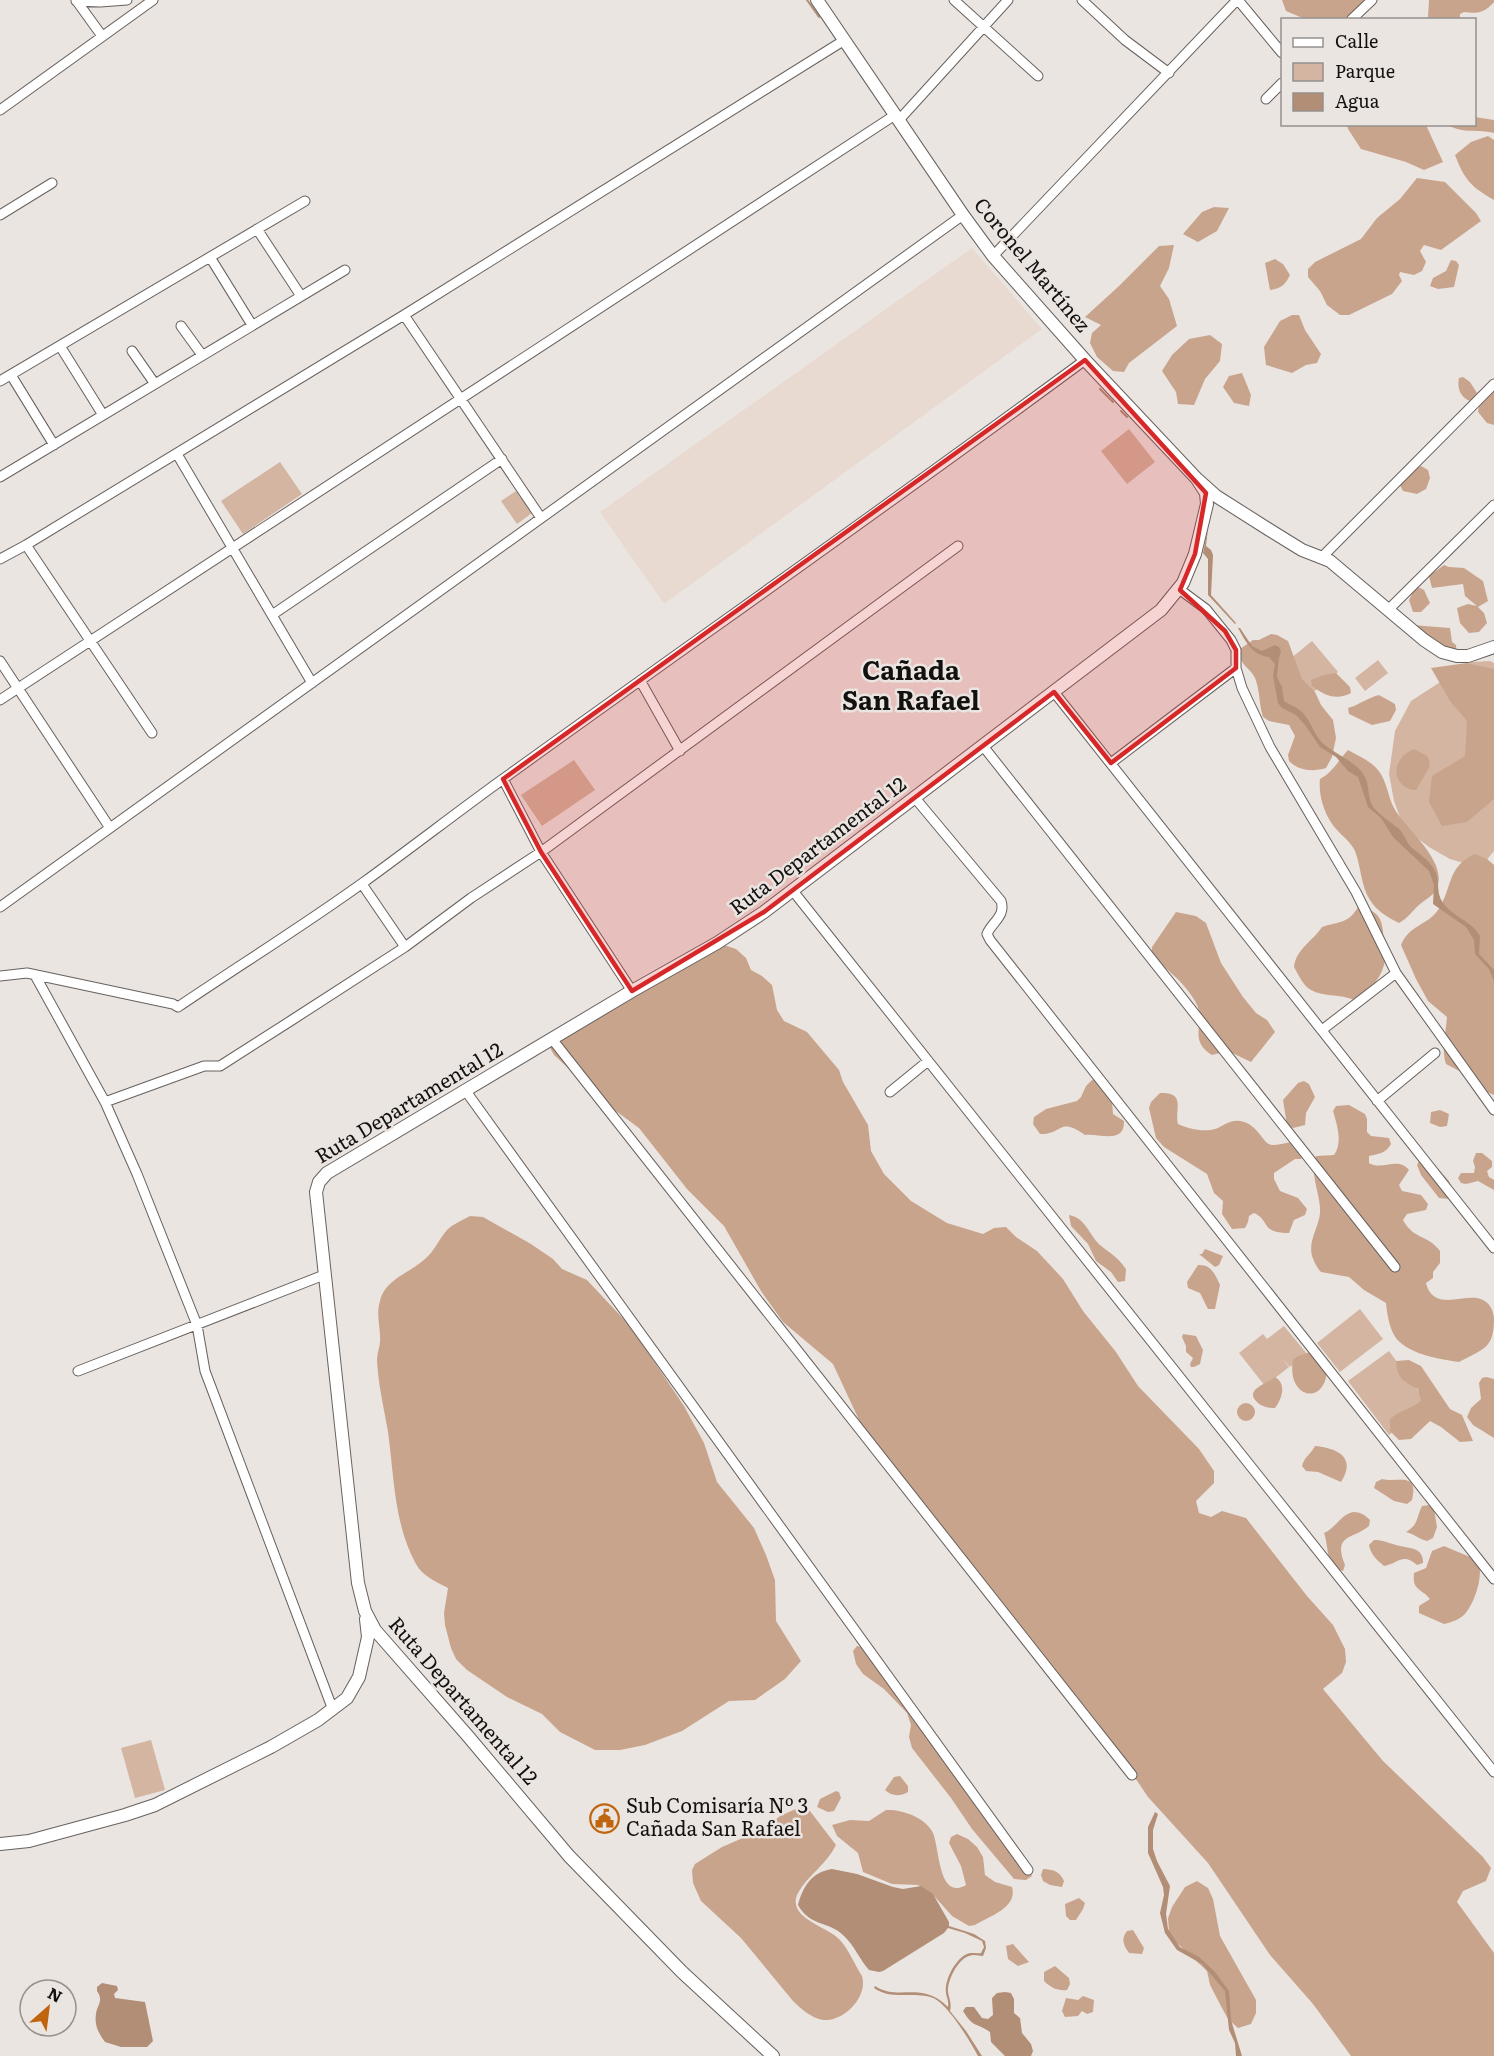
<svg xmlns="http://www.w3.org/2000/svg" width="1494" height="2056" viewBox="0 0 1494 2056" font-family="Literata,serif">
<rect width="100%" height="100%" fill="#ebe5e1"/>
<!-- built -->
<path fill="#e8dad1" d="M972 248 1042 329 664 604 600 512Z"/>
<!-- green -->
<path fill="#d3b5a1" d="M1129 429 1155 462 1127 484 1101 451Z
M280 462 302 494 243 534 221 501Z
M516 491 532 513 517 524 501 501Z
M1312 641 1338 672 1311 694 1285 663Z
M1378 660 1388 673 1365 691 1355 678Z
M1490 661 1494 663V851L1480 868 1450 859 1429 847 1404 828 1394 801 1389 774 1395 731 1411 701 1471 662Z
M574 760 595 790 542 826 521 795Z
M1360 1309 1383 1339 1340 1372 1317 1343Z
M1284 1326 1307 1354 1290 1367 1282 1358 1289 1367 1265 1386 1239 1353 1263 1334 1267 1339Z
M1389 1351 1429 1405 1389 1435 1348 1381Z
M151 1740 165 1790 135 1798 121 1748Z"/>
<!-- forest -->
<path fill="#c9a48c" d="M1282 0H1367L1343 20 1305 19 1286 11Z
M1429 0H1494V2C1484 13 1478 14 1464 12L1460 14V19L1430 20 1428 17Z
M1475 117 1494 120V133C1478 129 1463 134 1448 125L1474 124Z
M1347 125H1426L1443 162 1424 170 1406 162 1361 149 1348 129Z
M1488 136 1494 140V200C1471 187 1464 179 1455 155L1471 142Z
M1417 178 1445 182 1476 213 1481 221 1441 250 1424 245 1420 251 1426 262 1422 271 1414 275 1400 272 1399 275 1402 281 1392 294 1349 315H1340L1327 305 1320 291 1308 277V269L1315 262 1361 239 1377 218 1400 199Z
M1214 207 1229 208 1217 231 1198 242 1183 234 1202 212Z
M1174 245 1169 268 1160 286 1169 299 1177 326 1129 363 1124 372 1113 371 1097 357 1090 343 1092 333 1101 325 1085 317 1119 286 1159 246Z
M1275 259 1283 264 1290 275C1285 285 1282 288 1270 290L1265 263Z
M1451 260 1456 261 1459 265 1454 287 1438 289 1430 286 1433 278 1446 271Z
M1292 315H1299L1305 330 1321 354 1317 363 1306 365 1292 373 1266 365 1264 347 1280 321Z
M1210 335 1222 344 1220 361 1205 379 1194 405 1178 404 1176 392 1162 371 1172 355 1189 339Z
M1242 373 1251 395 1249 406 1234 403 1223 387 1229 376Z
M1463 377 1470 382 1477 393 1470 401C1460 397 1457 388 1459 378Z
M1494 391V425L1487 423 1478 412 1480 399Z
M1421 466 1428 470 1430 478 1426 489 1417 494 1403 491 1398 481 1409 471Z
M1444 565 1449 567 1464 568 1483 581 1488 601 1478 607 1484 613 1487 623 1479 632 1469 633 1460 623 1457 608 1468 604 1477 606 1465 596 1463 584 1432 588 1429 576Z
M1416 586 1424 590 1430 603 1421 612H1413L1409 600Z
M1412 625 1450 628 1452 642 1456 645 1457 657Z
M1271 634 1277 635 1288 641 1302 679 1315 692 1321 705 1333 720 1336 738 1332 757 1326 768C1313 772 1299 771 1289 761L1288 755 1295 736 1289 725 1269 721 1263 717C1259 705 1260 690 1255 678 1250 667 1237 664 1240 649L1253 640H1259Z
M1467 663 1494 669V799L1467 822 1442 826 1429 802 1432 776 1465 756 1467 721 1450 701 1431 668Z
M1336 673 1350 687 1351 693C1336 701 1324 695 1312 686L1311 680 1324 675Z
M1379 695 1395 704 1396 710 1390 721 1372 725 1349 714 1348 708C1359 705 1367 698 1379 695Z
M1414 749 1427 756 1430 762 1429 768 1416 790C1402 790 1391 775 1399 762 1402 755 1408 752 1414 749Z
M1348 750C1358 756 1371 761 1378 770 1387 781 1388 797 1394 808 1406 830 1450 862 1436 890 1433 896 1424 900 1419 905 1412 911 1408 918 1399 923 1387 917 1377 911 1370 900 1361 887 1361 866 1355 851 1351 842 1343 837 1337 830 1325 817 1318 796 1320 779 1333 772 1338 761 1348 750Z
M1475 854 1487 859 1494 865V1095L1487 1092 1480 1082 1446 1064C1441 1049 1446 1033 1447 1017L1428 1001 1416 979 1401 945C1410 924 1427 926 1438 910 1453 888 1446 867 1475 854Z
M1358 907C1383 910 1383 924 1384 945 1384 952 1386 959 1384 965 1380 980 1367 994 1354 1000 1339 993 1321 998 1308 988 1302 983 1298 974 1294 967 1296 949 1313 941 1322 927 1340 921 1348 924 1358 907Z
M1176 912 1196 916 1206 923 1221 963 1243 997 1256 1013 1267 1020 1275 1032 1251 1062 1228 1051 1212 1055C1186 1039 1208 1022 1195 1001 1187 987 1175 976 1163 966 1159 963 1155 961 1153 956 1151 952 1152 951 1152 947Z
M724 945 736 949 746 958 751 970 762 976 772 985 777 1010 784 1021 807 1032 839 1070 843 1082 868 1125 871 1151 884 1174 911 1201 947 1223 983 1234 994 1228 1006 1227 1016 1237 1037 1251 1063 1279 1083 1311 1116 1352 1138 1386 1199 1449 1214 1471V1483L1196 1501 1199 1513 1211 1517 1222 1511 1246 1518 1307 1596 1333 1625 1345 1649 1346 1662 1342 1673 1323 1689 1383 1761 1483 1857 1491 1868 1486 1881 1463 1891 1457 1902 1494 1953V2056H1351L1313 2004 1270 1955 1208 1863 1148 1797 1098 1723 1061 1677 1042 1662 860 1422 833 1364 783 1322 761 1291 724 1226 687 1189 639 1128 609 1106 554 1055 548 1044Z
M1095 1077 1112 1101 1113 1114 1124 1121C1125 1145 1098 1133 1085 1135 1058 1116 1063 1135 1040 1134L1033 1124 1034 1117 1046 1109 1077 1101 1081 1097 1086 1086Z
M1304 1081 1309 1084 1315 1097 1306 1113 1305 1125 1293 1128 1287 1125 1283 1100 1298 1083Z
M1160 1093C1187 1092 1174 1110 1178 1124 1189 1129 1206 1133 1218 1128 1226 1124 1231 1120 1240 1121 1259 1124 1262 1144 1272 1145 1278 1145 1285 1143 1291 1142L1305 1153 1301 1159H1295L1274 1173V1179L1280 1191 1298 1198 1307 1209 1305 1215 1294 1220 1289 1233C1260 1233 1271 1221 1254 1213L1249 1216 1248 1222 1245 1228 1232 1229 1222 1214 1223 1201 1214 1193 1207 1174 1164 1147 1156 1138 1149 1108 1151 1102Z
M1349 1105 1365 1114 1367 1119V1132L1371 1136 1389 1138 1391 1144C1386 1153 1379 1154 1369 1156V1163C1382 1171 1398 1156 1409 1170L1399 1185 1402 1191 1421 1195 1428 1204 1426 1210 1407 1214 1403 1220C1414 1240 1427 1234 1440 1251V1263L1433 1272V1278L1426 1283C1434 1314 1467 1291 1483 1300 1490 1303 1494 1312 1494 1319 1494 1349 1483 1349 1459 1362 1439 1359 1405 1354 1394 1335 1389 1326 1387 1313 1386 1303L1364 1290 1349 1277 1321 1272C1317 1268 1314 1262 1312 1256 1308 1240 1319 1227 1320 1213 1321 1194 1309 1175 1316 1156L1334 1155C1343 1142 1337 1125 1333 1111L1336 1106Z
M1440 1110 1449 1114 1447 1126 1440 1127 1430 1123 1431 1112Z
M1476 1153H1482L1492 1161V1167L1487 1171 1489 1177 1494 1180V1190L1478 1181 1466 1184 1461 1183 1458 1178 1461 1173H1474L1475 1167 1473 1161Z
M1421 1157 1433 1163 1449 1181 1452 1188 1450 1199 1439 1198 1421 1175 1417 1165Z
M1069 1215C1086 1218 1089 1235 1100 1245 1112 1255 1116 1255 1126 1269L1125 1281 1118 1282 1111 1272 1096 1261 1088 1244 1071 1226Z
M470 1216 483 1217 531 1244 553 1259 562 1269 587 1280 631 1327 684 1406 704 1443 717 1482 754 1528 766 1555 775 1580 776 1621 801 1661 785 1679 755 1700 729 1701 682 1731 645 1745 620 1750H595L560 1732 542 1714 507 1697 467 1670 456 1659 451 1648 445 1625 444 1613 448 1588C437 1582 422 1576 416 1564 394 1525 394 1475 388 1432 384 1408 378 1384 377 1360 377 1352 381 1345 380 1337 380 1325 376 1314 380 1301 385 1279 410 1273 425 1259 434 1252 439 1239 447 1230 453 1224 463 1220 470 1216Z
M1205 1249 1223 1256 1219 1265 1215 1267 1199 1254H1202Z
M1198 1265C1211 1264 1215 1274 1220 1285L1215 1309H1208L1200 1293 1188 1288 1187 1282Z
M1183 1334 1196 1336 1203 1350 1200 1364 1194 1367H1191L1190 1364 1193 1358 1186 1352V1346L1182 1337Z
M1310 1352 1327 1370C1325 1407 1286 1398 1293 1360L1298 1356Z
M1409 1360 1421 1366 1450 1409 1462 1415 1473 1441 1460 1442 1441 1427 1430 1421 1411 1439 1399 1440 1390 1431V1419C1400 1410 1411 1409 1421 1401L1418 1389C1403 1381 1397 1378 1396 1361Z
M1275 1377C1287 1384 1282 1399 1275 1408 1269 1408 1262 1407 1257 1402 1243 1389 1269 1383 1275 1377Z
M1486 1377 1494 1379V1438L1473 1425 1467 1417 1471 1408 1481 1399 1479 1383 1482 1378Z
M1237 1412a9 9 0 1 1 18 0a9 9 0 1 1-18 0Z
M1315 1446C1337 1448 1357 1457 1341 1482L1318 1472 1306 1471 1302 1466C1304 1457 1311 1454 1315 1446Z
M1382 1479C1398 1483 1419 1471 1412 1500L1407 1504 1394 1501 1374 1488 1376 1482Z
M1429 1505 1434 1509 1437 1527 1433 1538 1427 1541C1418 1539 1415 1534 1406 1532 1419 1524 1416 1518 1422 1506Z
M1353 1512C1361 1512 1365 1515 1370 1520L1369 1526C1354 1539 1332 1534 1345 1565L1343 1571C1325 1567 1329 1546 1324 1533 1336 1528 1340 1515 1353 1512Z
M1374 1540C1382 1540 1385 1542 1393 1544 1405 1549 1424 1545 1423 1563L1417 1565C1402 1552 1398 1564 1384 1566 1376 1559 1371 1555 1369 1545Z
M1444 1546 1477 1560C1485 1573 1475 1602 1465 1614 1459 1620 1452 1622 1444 1624L1419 1613V1606L1430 1599C1421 1588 1412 1591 1414 1573L1426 1568 1432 1551Z
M857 1646 863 1647 1027 1863 1032 1876 1026 1880 1014 1879 972 1829 951 1798 912 1748 909 1737 911 1725 907 1713 884 1689 863 1674 856 1664 853 1651Z
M900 1776 908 1786V1792C899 1797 892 1796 885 1790L894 1777Z
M836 1791 839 1792 841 1798 834 1811 828 1812 817 1807 820 1799Z
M798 1808 810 1811 836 1845C827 1864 808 1875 798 1893 785 1918 829 1927 840 1940 849 1950 855 1965 862 1976 868 1996 846 2019 827 2020 815 2021 801 2009 793 2001L741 1938 701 1901 693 1883 692 1870 695 1864 722 1847 766 1828 780 1816Z
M886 1810C901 1809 924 1817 932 1831 940 1844 937 1902 966 1885L961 1866 949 1843 951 1837 957 1834 968 1839 977 1847 983 1857 985 1875 995 1882 1012 1887C1018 1908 989 1916 975 1925L969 1926 952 1916 935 1897 918 1885 892 1884 863 1872 858 1853 837 1836 832 1825 850 1820 869 1821Z
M1043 1869C1053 1870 1059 1870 1064 1881L1062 1887 1050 1885 1043 1881 1041 1875Z
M1197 1881 1208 1888 1213 1899 1220 1936 1256 2000V2013L1251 2024 1238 2028 1228 2019 1222 2008 1210 1985 1207 1971 1177 1943 1169 1932 1168 1918 1172 1907 1185 1887Z
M1079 1898 1085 1903 1083 1909 1076 1920H1070L1066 1916 1065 1904Z
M1133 1930 1144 1948 1142 1954 1129 1953C1123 1945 1121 1939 1127 1931Z
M1013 1944 1029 1962 1018 1966 1008 1959 1006 1946Z
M1055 1966 1069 1978 1070 1984 1067 1990C1058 1991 1051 1988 1044 1981V1972Z
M1083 1996 1094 2000 1093 2012 1087 2014 1082 2011 1078 2016 1065 2017 1062 2011 1066 1998 1078 2000Z"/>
<!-- water -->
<path fill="#b28e76" d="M1208 529 1206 546 1211 550 1213 555 1211 595 1236 623 1235 624 1208 595V559L1203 553Z
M1238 628H1240L1252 646 1262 651 1275 645 1279 647 1281 651C1278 659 1278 668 1277 677L1282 687 1284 701C1290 705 1297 707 1303 713 1312 723 1315 738 1326 746 1339 756 1358 763 1365 777 1370 787 1367 799 1374 808 1381 816 1390 822 1398 828 1404 833 1406 842 1411 847 1420 855 1428 859 1434 869 1441 880 1435 892 1443 903 1453 917 1472 921 1480 936L1479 954 1494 970V981L1489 969 1475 954 1474 940 1466 927 1433 904 1434 885 1429 871 1393 837 1381 818 1368 807 1358 777 1348 771 1336 757 1320 747 1305 725 1296 715 1282 708 1278 703 1273 676 1275 664 1269 657C1252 655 1246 642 1238 628Z
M1155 1812 1158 1814 1153 1830V1849L1157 1861 1170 1886 1166 1914 1168 1929 1180 1947 1199 1957 1215 1972 1229 1991 1231 2020 1242 2056H1236L1235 2043 1229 2030 1225 1991 1202 1964 1177 1950 1165 1933 1160 1913 1164 1895 1163 1887 1148 1853V1827Z
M832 1869 857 1874 893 1887 903 1889 921 1886 933 1894 949 1922V1926L974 1934 985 1941 986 1948 983 1956C978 1956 974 1954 969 1956 958 1959 947 1981 948 1992 949 1999 952 2003 950 2011L966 2031 982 2056H978C970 2041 948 2004 933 1998 926 1995 917 1995 909 1995 895 1995 886 1996 874 1988L875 1986C900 2002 920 1980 948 2007 949 2001 947 1999 946 1993 944 1981 955 1959 967 1954 971 1952 976 1954 981 1953L984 1947 982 1941 965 1933 948 1928 944 1933 883 1971 879 1972 869 1970C860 1960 854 1945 844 1936 830 1921 810 1927 798 1905 803 1886 812 1872 832 1869Z
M102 1983 117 1986 118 1990 114 1994 115 1998 145 2002 153 2041 147 2047H121L105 2042C99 2034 94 2025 96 2014 97 2005 104 2001 97 1991V1987Z
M1005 1992 1011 1993 1014 1999V2013L1020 2018 1022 2033 1031 2044 1033 2051 1031 2056H1005L991 2042 990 2032C976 2022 974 2029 963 2011L966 2007H974L982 2018 988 2019 993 2015 992 1998 997 1993Z"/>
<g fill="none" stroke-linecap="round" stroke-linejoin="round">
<!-- stream -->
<path stroke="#b28e76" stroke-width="2" d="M807 0 819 17
M1100 389 1113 402
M1121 411 1127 417"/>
<defs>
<path id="street" d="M76 0 102 36
M954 0 1038 76
M1082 0 1125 40 1169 73
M1238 0 1282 53
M76 1 100 2 127 0
M1351 20 1372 0
M1266 99 1282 83
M0 110 153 0
M899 120 1008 0
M0 215 52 183
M257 229 301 296
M993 256 1237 0
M210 257 252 325
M404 315 541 518
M181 326 202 355
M60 346 103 415
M132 351 155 384
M11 375 54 445
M0 381 305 201
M177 454 312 683
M0 477 345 270
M26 545 152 733
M1322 557 1494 384
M0 559 26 545 404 315 843 41
M1179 589 1206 609 1231 640 1236 650V668L1242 688 1270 747 1356 892 1396 973 1494 1110
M1388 610 1494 505
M272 615 502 459
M0 661 110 828
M641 682 680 751
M1054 692 1494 1248
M0 700 895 115
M983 746 1395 1267
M1111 763 1236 668
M503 779 541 852 632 991
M915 798 1001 901C1006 916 992 922 987 934L990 940 1494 1579
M362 884 405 947
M793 891 1494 1772
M0 907 963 215
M0 976 27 973 173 1004 178 1007C240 965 303 926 364 882 411 848 456 813 503 779 697 639 893 502 1085 360
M36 977 105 1102 137 1174 197 1325 205 1371 333 1710
M1322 1030 1396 973
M552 1039 1132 1775
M465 1090 1028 1870
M890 1092 928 1061
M1377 1101 1435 1053
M105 1102 204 1066H220L292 1020 405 947 471 898 541 852 958 546
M78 1371 324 1275"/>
<path id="secondary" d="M817 0 963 215 993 256 1085 360 1197 479 1216 496 1268 529 1302 550 1330 561 1424 640 1442 652 1457 656H1468L1494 647
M0 1844 29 1841 125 1815 155 1805 271 1747 318 1720 347 1698 359 1677 368 1637 366 1619
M773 2056 682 1972 569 1856 467 1735 375 1630 365 1611 358 1583 316 1192 319 1182 327 1173 632 991 717 943 764 912 1161 610 1183 583 1195 554 1207 504 1206 493 1197 479"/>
</defs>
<!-- street casing -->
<use href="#street" stroke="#67615e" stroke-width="11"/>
<!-- secondary casing -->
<use href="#secondary" stroke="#67615e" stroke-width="14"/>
<!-- street -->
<use href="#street" stroke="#fff" stroke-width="9"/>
<!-- secondary -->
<use href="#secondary" stroke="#fff" stroke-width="12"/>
</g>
<!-- marked area -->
<path fill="#d62828" fill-opacity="0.2" stroke="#d62828" stroke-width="4.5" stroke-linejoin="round" d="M1085 360 1206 493 1195 554 1180 590 1225 631 1236 650V668L1111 763 1054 692 764 912 632 991 541 852 503 779Z"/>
<!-- icons -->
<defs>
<symbol id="civic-ring" viewBox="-11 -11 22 22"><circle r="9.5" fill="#ebe5e1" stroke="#bf640f" stroke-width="1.5"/><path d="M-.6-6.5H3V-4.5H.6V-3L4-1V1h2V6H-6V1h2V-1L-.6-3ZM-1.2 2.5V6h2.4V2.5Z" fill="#bf640f"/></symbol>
</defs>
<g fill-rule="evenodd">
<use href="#civic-ring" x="588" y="1802" width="33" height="33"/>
</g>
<g text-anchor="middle" stroke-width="5" stroke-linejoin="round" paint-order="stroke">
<!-- street labels -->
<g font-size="20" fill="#13110f" stroke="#ebe5e1">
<text transform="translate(1032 265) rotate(50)" y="7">Coronel Martínez</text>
<text transform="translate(818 846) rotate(-37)" y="7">Ruta Departamental 12</text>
<text transform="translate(409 1103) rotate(-31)" y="7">Ruta Departamental 12</text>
<text transform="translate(463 1701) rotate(49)" y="7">Ruta Departamental 12</text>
</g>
<!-- poi labels -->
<g font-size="20" fill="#13110f" stroke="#ebe5e1" text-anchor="start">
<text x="626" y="1813">Sub Comisaría Nº 3<tspan x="626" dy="23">Cañada San Rafael</tspan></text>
</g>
<!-- district labels -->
<g font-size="26" font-weight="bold" fill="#13110f" stroke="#ebe5e1">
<text x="911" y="680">Cañada<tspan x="911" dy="30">San Rafael</tspan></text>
</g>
</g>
<!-- legend -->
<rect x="1281" y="18" width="195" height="108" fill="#ebe5e1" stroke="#95908d" stroke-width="1.5"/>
<rect x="1293" y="38" width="30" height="9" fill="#ffffff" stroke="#95908d" stroke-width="1.5"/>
<text x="1335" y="48" font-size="18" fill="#13110f">Calle</text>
<rect x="1293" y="63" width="30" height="18" fill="#d3b5a1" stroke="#95908d" stroke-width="1.5"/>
<text x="1335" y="78" font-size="18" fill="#13110f">Parque</text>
<rect x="1293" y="93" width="30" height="18" fill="#b28e76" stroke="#95908d" stroke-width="1.5"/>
<text x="1335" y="108" font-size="18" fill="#13110f">Agua</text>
<!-- north arrow -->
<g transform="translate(48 2008) rotate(28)"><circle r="28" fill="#ebe5e1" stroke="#95908d" stroke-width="1.5"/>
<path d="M0-4.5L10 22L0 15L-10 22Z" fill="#bf640f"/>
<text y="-9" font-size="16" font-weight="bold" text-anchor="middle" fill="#13110f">N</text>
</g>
</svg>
